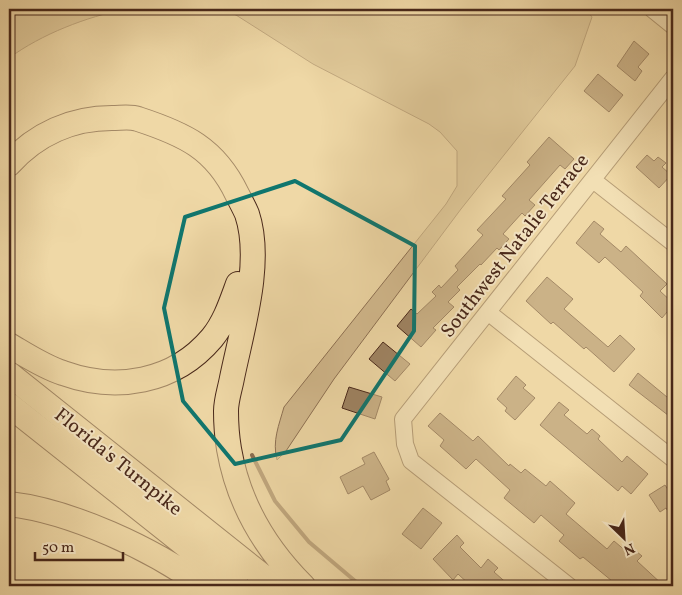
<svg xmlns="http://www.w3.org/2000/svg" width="682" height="595" viewBox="0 0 682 595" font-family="Vollkorn,serif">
<rect width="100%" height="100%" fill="#efd8a6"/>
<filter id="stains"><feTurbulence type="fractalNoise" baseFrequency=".004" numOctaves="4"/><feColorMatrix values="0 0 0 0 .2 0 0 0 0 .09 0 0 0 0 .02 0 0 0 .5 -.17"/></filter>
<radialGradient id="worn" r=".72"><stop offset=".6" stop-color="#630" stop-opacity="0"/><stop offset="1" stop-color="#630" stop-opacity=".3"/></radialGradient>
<!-- green -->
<path fill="#d3ba8e" stroke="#8e7154" d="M9 9H126C86 17 42 34 9 58Z
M219 9H586L592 17 575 66 461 209 334 379 286 451 277 460C272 441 279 425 284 407L446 204 457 186V151L440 132 429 124 313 64 236 15Z"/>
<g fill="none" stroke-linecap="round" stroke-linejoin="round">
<!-- stream -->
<path stroke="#8b6e51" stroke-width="4" d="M252 455 275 501 309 542 361 586"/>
</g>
<!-- building -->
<path fill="#9f8463" stroke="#49281a" d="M634 41 649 54 638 67 642 71 635 81 617 66Z
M598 74 623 95 609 112 584 91Z
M549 137 574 159 565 169 560 165 529 200 535 205 525 216 522 213 503 234 509 239 499 250 497 248 481 265 480 264 457 287 460 290 448 302 454 307 433 328 436 330 421 347 397 326 411 309 417 314 436 296 432 292 439 285 441 288 458 270 455 266 483 235 477 230 506 199 502 196 530 165 527 162Z
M647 155 654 161 658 157 666 163 662 167 671 175 659 188 636 167Z
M594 221 604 229 600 234 621 252 626 246 667 284 660 291 673 303V305L662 318 640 296 643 292 605 257 599 263 576 243Z
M547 277 573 299 564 309 608 347 620 335 635 349 614 372 586 347 584 349 553 322 551 324 526 301Z
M383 342 410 364 395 381 369 359Z
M638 373 673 402V419L629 385Z
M516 376 526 385 523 388 535 398 515 420 505 411 507 408 497 399Z
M349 387 382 397 375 419 342 408Z
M559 402 569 410 564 415 587 434 592 429 600 436 598 439 622 462 627 456 648 474 631 494 622 486 618 491 540 425Z
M440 413 473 441 478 436 509 466 510 464 521 473 525 469 546 486 550 481 575 503 566 514 607 549 614 541 627 552 631 547 642 556 637 561 664 586H618L583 557 580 559 559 541 564 535 541 515 534 523 504 498 510 490 476 459 466 469 440 446 444 440 428 426Z
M374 452 389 479 386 481 390 490 371 500 363 486 348 494 340 477 365 464 362 458Z
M665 485 673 497V520L666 508 660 512 649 495Z
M423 508 442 523 421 549 402 534Z
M457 535 464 543 460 547 481 568 488 559 498 568 494 572 510 586H471L458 574 453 580 433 559Z"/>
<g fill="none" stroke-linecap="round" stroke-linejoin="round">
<defs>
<path id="minor" d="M652 9 673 26
M593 180 673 243
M489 313 673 459
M569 586 411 461 405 444 403 419 673 78"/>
<path id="highway" d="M9 164C36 134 72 118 112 118 121 118 130 116 138 119 184 134 215 148 237 194 240 200 244 207 247 214 263 262 242 329 232 378 230 389 226 400 226 411 226 423 227 437 229 449 238 502 265 548 303 586
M9 345C26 355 44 367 63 373 116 392 174 383 212 338 225 322 231 303 238 284
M9 374 275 586
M9 405 237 586
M9 504C71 511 153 549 203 586"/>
</defs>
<!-- minor casing -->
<use href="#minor" stroke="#72543d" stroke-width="18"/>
<!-- highway casing -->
<use href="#highway" stroke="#49281a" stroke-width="26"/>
<!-- minor -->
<use href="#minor" stroke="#f5e6c5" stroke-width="16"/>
<!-- highway -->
<use href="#highway" stroke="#efd8a6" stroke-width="24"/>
</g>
<!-- marked area -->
<path d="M0 0H682V595H0ZM295 181 415 246 414 331 341 440 235 464 183 401 164 308 185 217Z" fill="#efd8a6" fill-opacity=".55" fill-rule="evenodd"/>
<path fill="none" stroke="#0f766e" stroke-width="4" stroke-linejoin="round" d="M295 181 415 246 414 331 341 440 235 464 183 401 164 308 185 217Z"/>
<g text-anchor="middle" stroke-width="4" stroke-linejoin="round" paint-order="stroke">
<!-- street labels -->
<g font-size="20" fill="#49281a" stroke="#f5e6c5">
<text transform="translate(514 245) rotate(-52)" y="7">Southwest Natalie Terrace</text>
<text transform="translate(119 461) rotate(39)" y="7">Florida's Turnpike</text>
</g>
</g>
<!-- margin -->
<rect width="682" height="595" fill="none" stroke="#efd8a6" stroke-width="30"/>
<rect x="10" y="10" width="662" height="575" fill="none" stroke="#49281a" stroke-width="2.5"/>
<rect x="15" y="15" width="652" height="565" fill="none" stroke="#49281a"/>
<!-- north arrow -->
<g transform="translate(624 538) rotate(155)" stroke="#f5e6c5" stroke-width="4" paint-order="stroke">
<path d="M0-4L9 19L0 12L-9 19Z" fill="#49281a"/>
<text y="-8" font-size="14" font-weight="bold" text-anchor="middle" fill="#49281a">N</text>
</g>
<!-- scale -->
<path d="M35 552v8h88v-8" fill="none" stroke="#49281a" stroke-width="2.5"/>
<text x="42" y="552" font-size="15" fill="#49281a" stroke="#f5e6c5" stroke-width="4" paint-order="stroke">50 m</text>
<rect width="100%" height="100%" filter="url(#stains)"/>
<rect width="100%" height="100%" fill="url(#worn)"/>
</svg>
